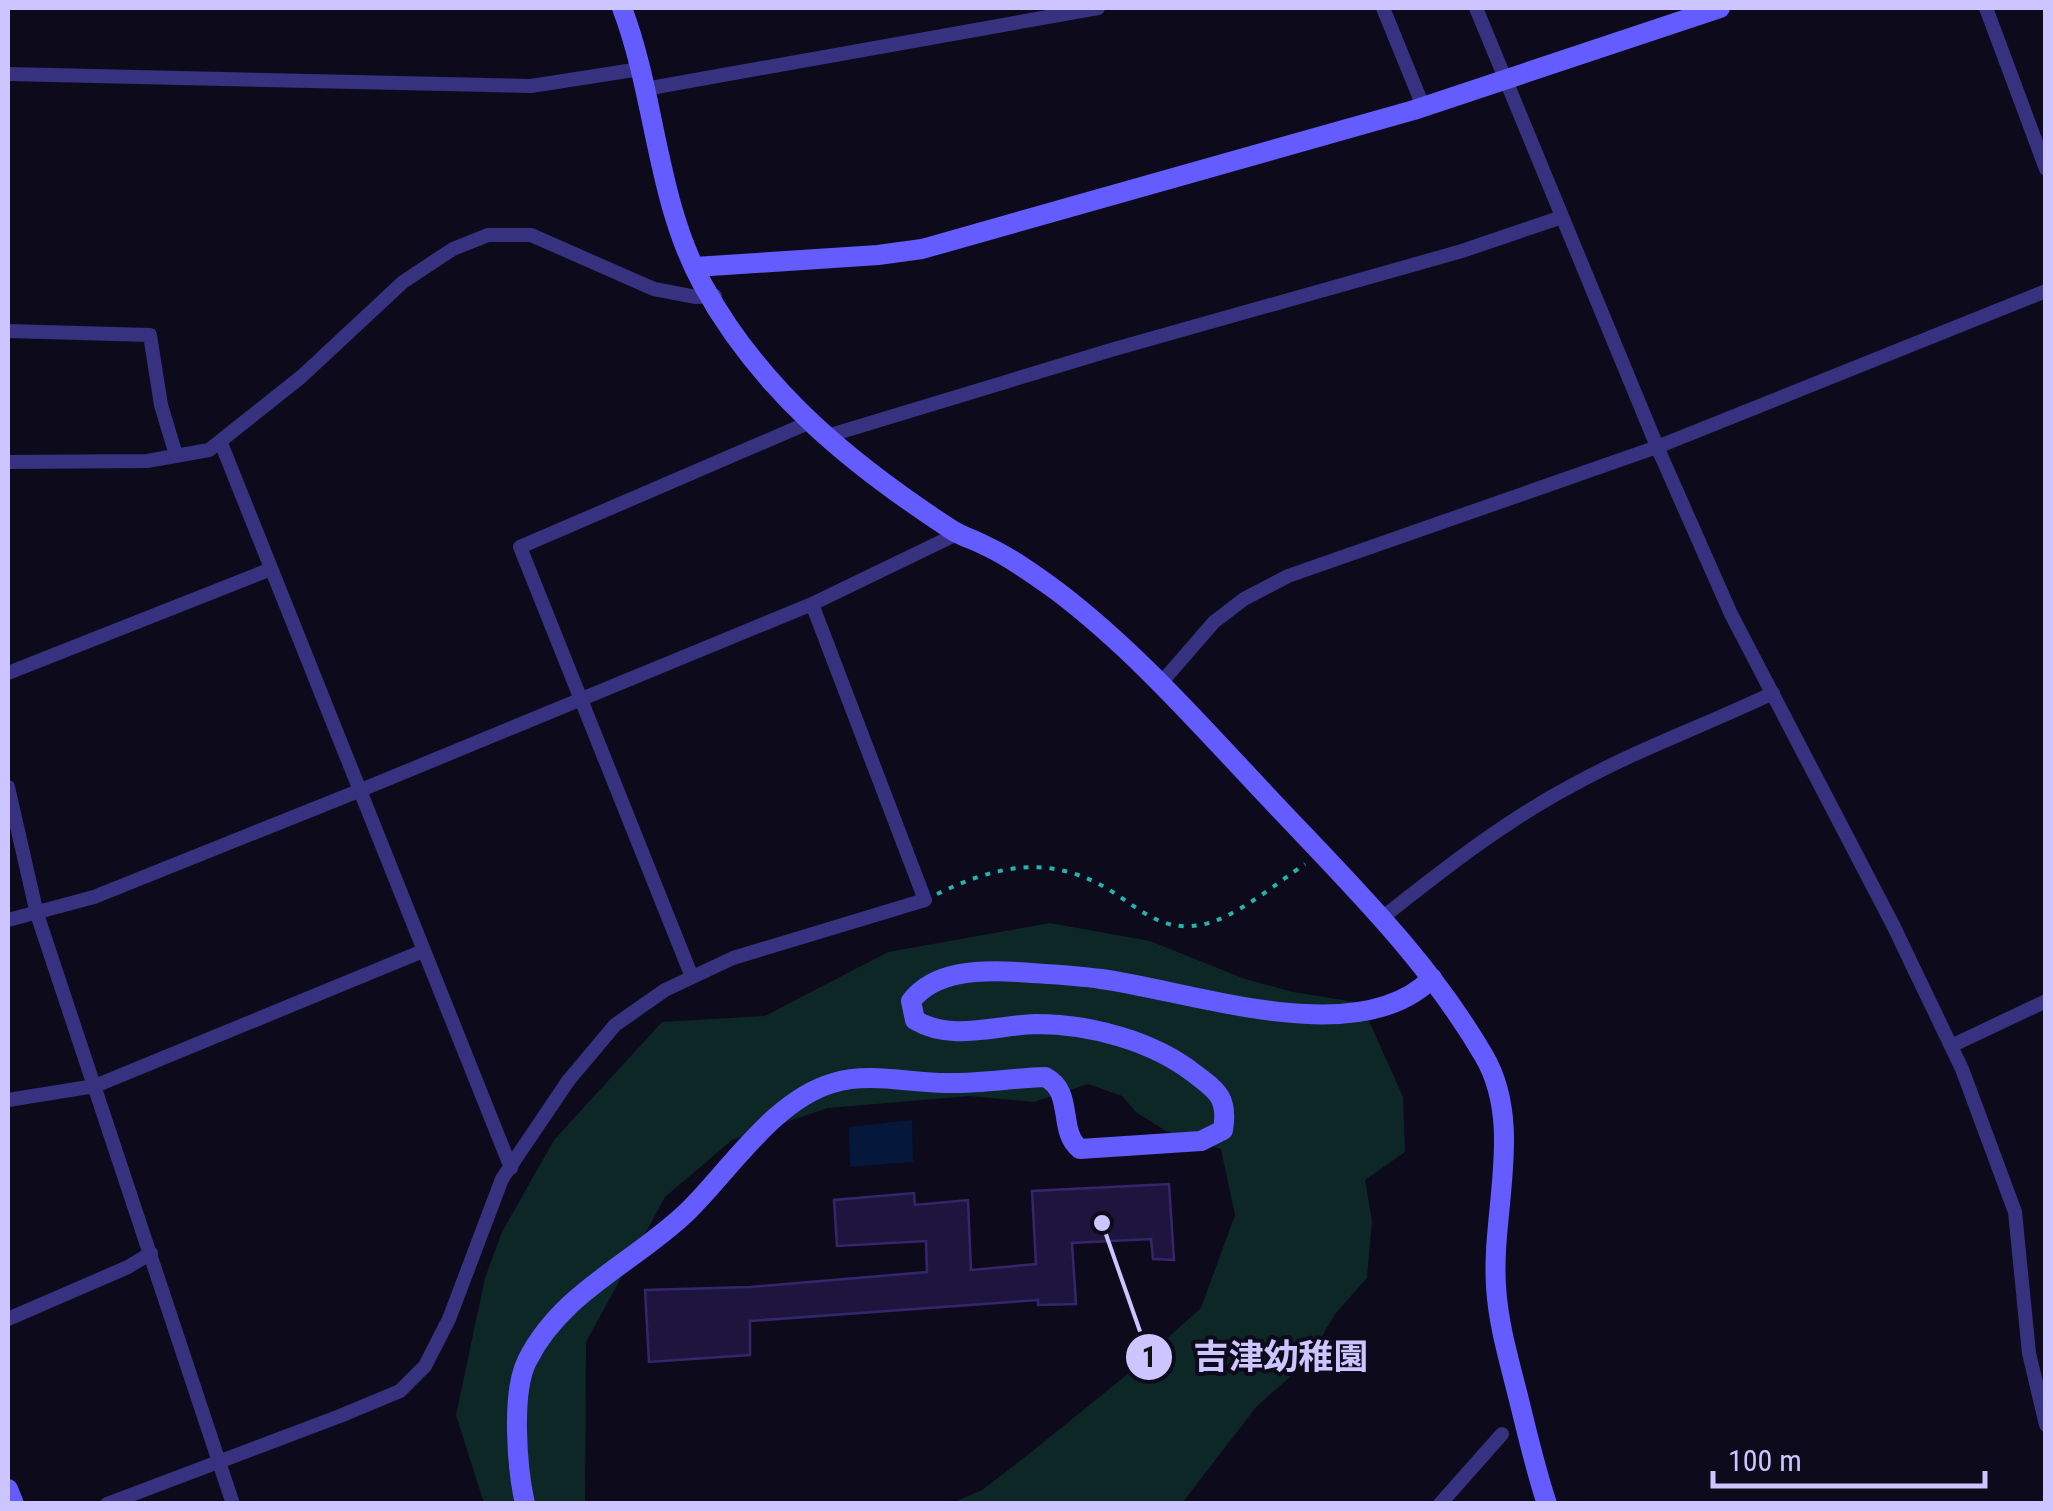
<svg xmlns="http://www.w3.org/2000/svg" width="2053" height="1511" viewBox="0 0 2053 1511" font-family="'Roboto Condensed','Noto Sans JP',sans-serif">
<rect width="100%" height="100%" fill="#0d0a1c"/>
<!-- green -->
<path fill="#0d2726" d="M1050 923 1150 941 1245 979 1293 992 1361 1003 1403 1097 1405 1152 1365 1180 1372 1221 1367 1278 1335 1314 1306 1363 1257 1406 1182 1503H952L982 1490 1029 1454 1124 1377 1201 1308 1235 1215 1221 1149 1166 1131 1136 1112 1122 1096 1088 1084 1034 1102 970 1096 828 1108 732 1140 665 1197 586 1342 585 1503H484L456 1415 485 1278 502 1232 554 1140 662 1022 765 1016 888 952Z"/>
<!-- water -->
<path fill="#05173a" d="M912 1120 913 1162 850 1167 849 1127Z"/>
<!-- building -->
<path fill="#1e153e" stroke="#35256c" stroke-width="2.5" d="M1169 1184 1174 1260 1153 1259 1151 1239 1072 1243 1076 1304 1038 1305V1300L750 1321V1355L649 1362 645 1290 750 1287 927 1272 926 1241 837 1246 834 1200 914 1193 915 1205 968 1200 971 1270 1036 1264 1032 1191Z"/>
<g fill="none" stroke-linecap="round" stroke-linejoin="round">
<!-- path -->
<path stroke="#25b3ae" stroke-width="4" stroke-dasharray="5 8" stroke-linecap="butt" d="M937 894C991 868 1041 855 1097 883 1133 901 1156 933 1200 925 1233 920 1277 883 1305 864"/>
<!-- street -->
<path stroke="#36327f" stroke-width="14" d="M1383 8 1423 106
M1476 8 1659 451 1731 614 1893 925 1962 1069 2015 1212 2029 1353 2046 1425
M1986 8 2046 169
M8 74 531 86 640 69
M645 89 1098 8
M8 331 150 335 161 405 176 455
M824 437 1111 350 1462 251 1562 217
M221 443 511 1168
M8 462 147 461 209 450 301 377 403 282 453 249 488 235H531L654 289 696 297 715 296
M8 673 271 569
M1161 683 1214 622 1244 599 1288 576 1657 447 2046 291
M8 787 37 914 233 1504
M1383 917C1443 870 1503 822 1571 786 1636 750 1706 725 1773 693
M8 920 94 897 361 790 812 604 957 534
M692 977 520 547 808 423
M1951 1046 2046 1001
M8 1100 95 1086 423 951
M8 1319 128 1267 151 1253
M107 1504 340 1416 400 1391 425 1366 449 1319 502 1179 568 1081 615 1025 665 990 733 958 925 900 812 604
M1440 1504 1502 1434"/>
<!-- secondary -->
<path stroke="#645cff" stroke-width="20" d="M622 8C656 97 656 200 703 285 761 391 852 465 952 530 963 537 975 540 986 546 1010 557 1035 575 1057 591 1136 651 1202 727 1270 799 1347 881 1427 958 1484 1056 1524 1124 1491 1212 1496 1286 1498 1323 1509 1360 1518 1396 1527 1432 1535 1468 1547 1504
M695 267 878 255 922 249 1414 110 1720 8
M8 1489 14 1504
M525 1504C517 1468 511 1393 527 1361 561 1292 634 1263 687 1212 730 1170 774 1100 833 1083 869 1072 910 1083 946 1083 979 1084 1012 1078 1045 1077 1075 1092 1057 1131 1080 1149L1201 1141 1223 1130C1228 1099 1219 1092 1195 1074 1153 1041 1090 1024 1036 1024 997 1025 951 1042 915 1020L911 1001C935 970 981 970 1017 972 1045 974 1073 975 1101 979 1191 991 1359 1053 1432 978"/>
</g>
<!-- callouts -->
<path fill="none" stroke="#cdc5ff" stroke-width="4" d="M1102 1223L1149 1357"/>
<g fill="#cdc5ff" stroke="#0d0a1c" stroke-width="4">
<circle cx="1102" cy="1223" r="10"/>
<circle cx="1149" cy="1357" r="25"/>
</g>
<g font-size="30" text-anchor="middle" font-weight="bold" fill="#111">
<text x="1149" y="1367">1</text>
</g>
<g font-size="35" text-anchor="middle" font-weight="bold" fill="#cdc5ff" stroke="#0d0a1c" stroke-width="8" stroke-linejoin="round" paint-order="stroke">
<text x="1281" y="1369">吉津幼稚園</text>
</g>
<!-- border -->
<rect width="2053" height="1511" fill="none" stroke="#cdc5ff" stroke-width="20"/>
<!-- scale -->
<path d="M1713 1471v15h272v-15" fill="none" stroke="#cdc5ff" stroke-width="5"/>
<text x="1728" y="1471" font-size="30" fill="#cdc5ff" stroke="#0d0a1c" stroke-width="8" paint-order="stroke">100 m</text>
</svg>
